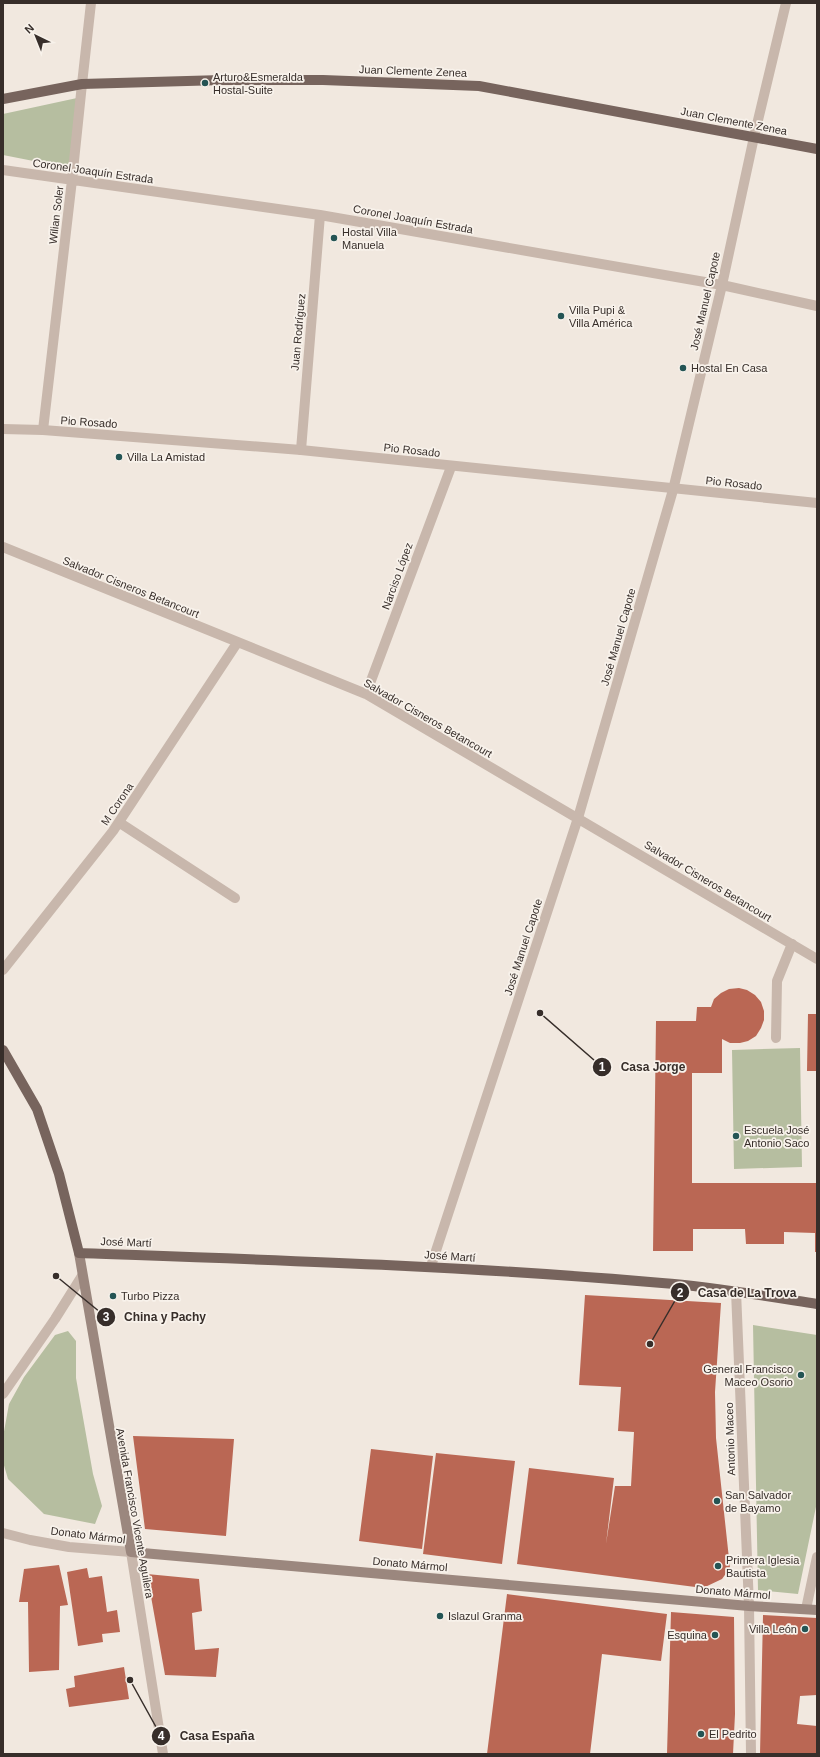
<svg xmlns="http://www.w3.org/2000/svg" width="820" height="1757" viewBox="0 0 820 1757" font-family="Arial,sans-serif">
<rect width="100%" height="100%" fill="#f1e8df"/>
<!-- green -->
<path fill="#b6bea0" d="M77 98 69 168 3 155V114Z
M800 1048 802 1167 734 1169 732 1050Z
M753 1325 817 1335V1502L798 1594 758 1590Z
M68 1331 76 1341V1378L93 1474 102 1506 95 1524 44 1514 8 1479 3 1462V1437L9 1404 24 1377 55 1335Z"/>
<!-- building -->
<path fill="#ba6754" d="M739 988 747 990 755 995 761 1002 764 1011V1020L761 1028 756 1036 748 1041 740 1043H730L722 1039V1073H692V1183H817V1252H815V1233L784 1232V1244H746L745 1229H693V1251H653L656 1021H696L697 1007H711L714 999 721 993 729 989Z
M808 1014H817V1071H807Z
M585 1295 721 1303 715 1392 716 1438 730 1568 722 1579 703 1588 517 1564 529 1468 614 1478 606 1544 615 1486H631L634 1432 618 1431 621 1387 579 1385Z
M133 1436 234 1439 226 1536 145 1529Z
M371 1449 433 1456 422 1549 359 1541Z
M436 1453 515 1461 502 1564 423 1554Z
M59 1565 68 1605 60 1606 59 1670 29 1672 28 1602H19L24 1569Z
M87 1568 89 1578 102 1576 107 1612 117 1610 120 1632 102 1634 103 1642 78 1646 67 1572Z
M147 1574 199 1579 202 1611 192 1613 195 1650 219 1648 216 1677 165 1675Z
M507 1594 667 1614 661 1661 602 1654 590 1754H487Z
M671 1612 734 1617 735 1714 733 1754H667Z
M763 1615 817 1618V1695L800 1696 797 1724 817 1726V1754H760Z
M124 1667 129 1699 69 1707 66 1689 75 1687 74 1676Z"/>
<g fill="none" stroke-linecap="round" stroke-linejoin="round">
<!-- service -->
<path stroke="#c8b7ac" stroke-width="10" d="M82 84 91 3
M120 823 235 898
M776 1038 777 981 792 944"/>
<!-- minor -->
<path stroke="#c8b7ac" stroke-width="10" d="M3 170 320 215 722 285 817 306
M43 430 72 180 82 84
M301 450 320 215
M3 547 366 694 817 959
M366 694 451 467
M3 970 113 831 237 643
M431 1266 578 818 673 490 722 285 754 137 786 3
M131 1552 163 1754
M749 1606 751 1754"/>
<!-- tertiary -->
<path stroke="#c8b7ac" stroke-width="10" d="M3 429 43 430 301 450 817 503
M736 1291 749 1606
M3 1394 55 1319 82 1276
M3 1533 30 1540 69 1547 131 1552
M806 1609 817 1557"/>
<!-- secondary -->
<path stroke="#9b877e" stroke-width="10" d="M79 1253 131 1552 749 1606 817 1610"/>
<!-- primary -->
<path stroke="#77645d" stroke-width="10" d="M3 99 82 84 222 80H323L479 86 817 149
M3 1050 37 1109 59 1174 79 1253C273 1260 468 1266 662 1283 714 1287 766 1296 817 1304"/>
</g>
<!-- markers -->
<g fill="#245454" stroke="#f8f2eb" stroke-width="1.5">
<circle cx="205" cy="83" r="4"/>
<circle cx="334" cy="238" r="4"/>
<circle cx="561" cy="316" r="4"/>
<circle cx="683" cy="368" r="4"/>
<circle cx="119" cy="457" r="4"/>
<circle cx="736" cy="1136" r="4"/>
<circle cx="113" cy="1296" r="4"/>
<circle cx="801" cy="1375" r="4"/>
<circle cx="717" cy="1501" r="4"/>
<circle cx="718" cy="1566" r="4"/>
<circle cx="440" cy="1616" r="4"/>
<circle cx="805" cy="1629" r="4"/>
<circle cx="715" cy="1635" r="4"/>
<circle cx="701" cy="1734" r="4"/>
</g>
<g text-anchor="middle" stroke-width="3.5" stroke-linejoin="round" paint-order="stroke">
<!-- street labels -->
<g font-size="11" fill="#372e2a" stroke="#f8f2eb">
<text transform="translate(413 71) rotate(2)" y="4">Juan Clemente Zenea</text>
<text transform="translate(734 121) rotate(11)" y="4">Juan Clemente Zenea</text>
<text transform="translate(93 171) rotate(8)" y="4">Coronel Joaquín Estrada</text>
<text transform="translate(56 215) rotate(-83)" y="4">Wilian Soler</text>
<text transform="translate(413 219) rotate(10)" y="4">Coronel Joaquín Estrada</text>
<text transform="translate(705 301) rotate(-77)" y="4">José Manuel Capote</text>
<text transform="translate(298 332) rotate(-85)" y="4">Juan Rodríguez</text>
<text transform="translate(89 422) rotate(4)" y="4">Pio Rosado</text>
<text transform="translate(412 450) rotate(6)" y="4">Pio Rosado</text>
<text transform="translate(734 483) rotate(6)" y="4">Pio Rosado</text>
<text transform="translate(397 576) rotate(-70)" y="4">Narciso López</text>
<text transform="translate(131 587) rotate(22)" y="4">Salvador Cisneros Betancourt</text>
<text transform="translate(618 637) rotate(-74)" y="4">José Manuel Capote</text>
<text transform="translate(428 718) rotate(30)" y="4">Salvador Cisneros Betancourt</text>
<text transform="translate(117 804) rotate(-56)" y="4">M Corona</text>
<text transform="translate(708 881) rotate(31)" y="4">Salvador Cisneros Betancourt</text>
<text transform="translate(523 947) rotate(-72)" y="4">José Manuel Capote</text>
<text transform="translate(126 1242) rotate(2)" y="4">José Martí</text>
<text transform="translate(450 1256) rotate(4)" y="4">José Martí</text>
<text transform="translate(730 1439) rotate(-92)" y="4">Antonio Maceo</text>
<text transform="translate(135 1513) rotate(80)" y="4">Avenida Francisco Vicente Aguilera</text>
<text transform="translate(88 1535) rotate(7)" y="4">Donato Mármol</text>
<text transform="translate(410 1564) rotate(5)" y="4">Donato Mármol</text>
<text transform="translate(733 1592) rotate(5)" y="4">Donato Mármol</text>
</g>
<!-- poi labels -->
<g font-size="11" fill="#372e2a" stroke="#f8f2eb" text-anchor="start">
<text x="213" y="81">Arturo&amp;Esmeralda<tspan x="213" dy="13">Hostal-Suite</tspan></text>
<text x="342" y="236">Hostal Villa<tspan x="342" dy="13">Manuela</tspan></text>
<text x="569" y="314">Villa Pupi &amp;<tspan x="569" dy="13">Villa América</tspan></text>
<text x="691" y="372">Hostal En Casa</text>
<text x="127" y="461">Villa La Amistad</text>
<text x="744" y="1134">Escuela José<tspan x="744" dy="13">Antonio Saco</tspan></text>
<text x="121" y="1300">Turbo Pizza</text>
<text x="793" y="1373" text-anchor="end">General Francisco<tspan x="793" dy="13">Maceo Osorio</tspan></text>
<text x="725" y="1499">San Salvador<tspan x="725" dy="13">de Bayamo</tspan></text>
<text x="726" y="1564">Primera Iglesia<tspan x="726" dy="13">Bautista</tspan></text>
<text x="448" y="1620">Islazul Granma</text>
<text x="797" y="1633" text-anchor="end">Villa León</text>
<text x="707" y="1639" text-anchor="end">Esquina</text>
<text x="709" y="1738">El Pedrito</text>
</g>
</g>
<!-- callouts -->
<path fill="none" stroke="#372e2a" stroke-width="1.5" d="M540 1013L602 1067M650 1344L680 1292M56 1276L106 1317M130 1680L161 1736"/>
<g fill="#372e2a" stroke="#f8f2eb" stroke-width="1.5">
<circle cx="540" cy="1013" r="4"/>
<circle cx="650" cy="1344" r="4"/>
<circle cx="56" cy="1276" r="4"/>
<circle cx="130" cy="1680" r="4"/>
<circle cx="602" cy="1067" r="10"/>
<circle cx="680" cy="1292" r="10"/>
<circle cx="106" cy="1317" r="10"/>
<circle cx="161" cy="1736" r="10"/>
</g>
<g font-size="12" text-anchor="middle" font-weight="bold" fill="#fff">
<text x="602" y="1071">1</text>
<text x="680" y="1297">2</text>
<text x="106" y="1321">3</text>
<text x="161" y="1740">4</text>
</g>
<g font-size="12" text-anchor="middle" font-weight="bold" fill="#372e2a" stroke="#f8f2eb" stroke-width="3.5" stroke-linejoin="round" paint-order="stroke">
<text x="653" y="1071">Casa Jorge</text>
<text x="747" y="1297">Casa de La Trova</text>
<text x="165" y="1321">China y Pachy</text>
<text x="217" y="1740">Casa España</text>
</g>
<!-- border -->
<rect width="820" height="1757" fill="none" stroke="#372e2a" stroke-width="8"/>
<!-- north arrow -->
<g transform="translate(36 36) rotate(317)" stroke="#f8f2eb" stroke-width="3" paint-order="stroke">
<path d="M0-3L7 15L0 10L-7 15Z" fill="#372e2a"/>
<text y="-6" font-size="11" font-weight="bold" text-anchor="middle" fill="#372e2a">N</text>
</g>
</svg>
